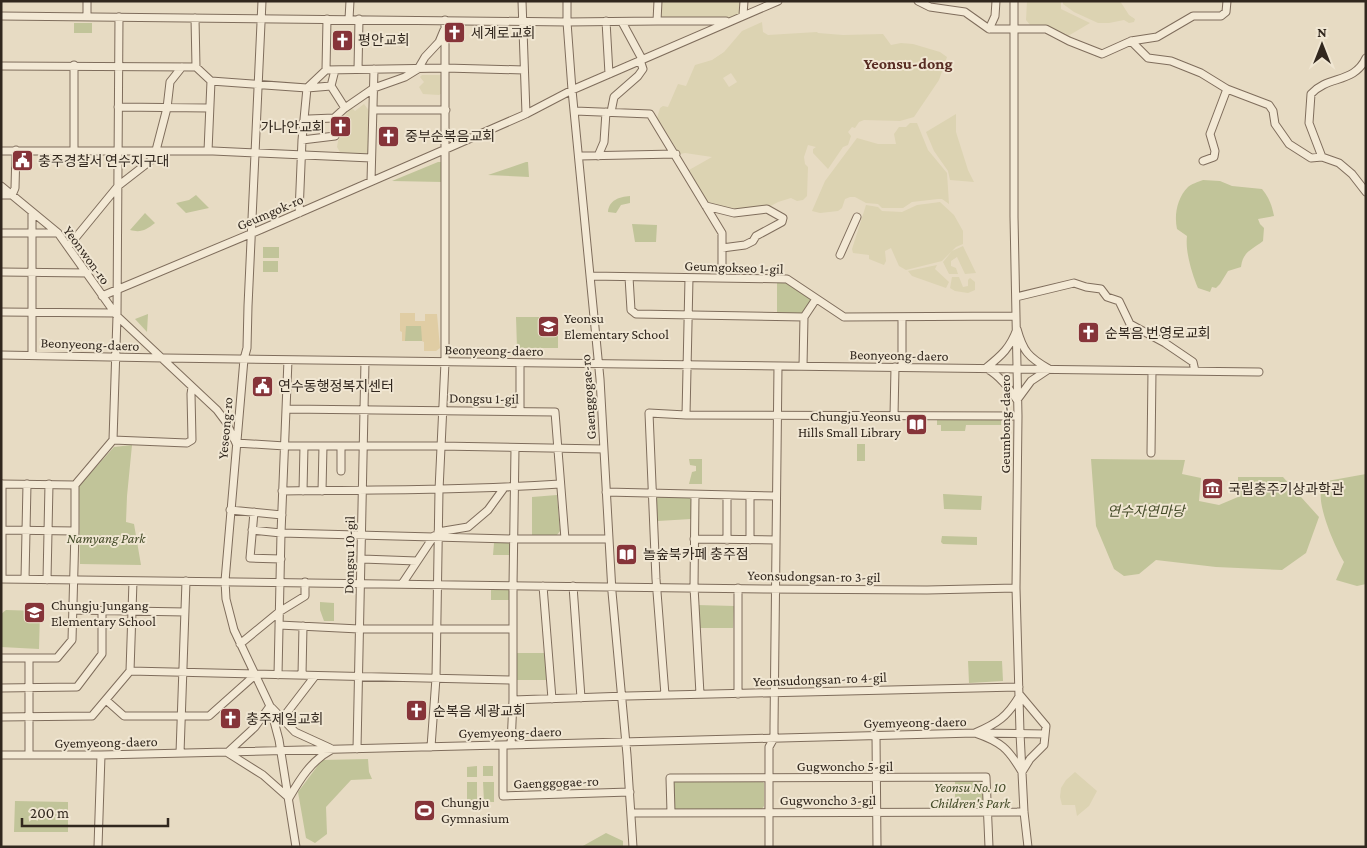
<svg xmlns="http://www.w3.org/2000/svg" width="1367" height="848" viewBox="0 0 1367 848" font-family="'Crimson Pro','Noto Sans KR',serif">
<rect width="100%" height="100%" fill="#e7dbc3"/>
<!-- farmland -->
<path fill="#dcd3b2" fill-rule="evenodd" d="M662 1H740L741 12 739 15 729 20 663 19 661 16Z
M1027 1H1061V9L1090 23 1068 36 1045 25 1031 26 1026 20Z
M1063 1H1120L1129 15 1135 19 1134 22 1129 23 1124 20 1109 23H1098L1074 12 1063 4Z
M762 22 763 32 768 35 817 32 818 33 843 35 883 34 891 45 901 43 913 44 940 52 947 57 939 80 914 117 900 121 864 120 859 122 855 128 852 127 848 132 851 136 848 145 843 147 828 169 813 153V149L816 147 808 145 804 157 805 164 808 167 807 196 803 200 797 201 791 198 778 202 769 207 734 211 708 203 689 170 712 157 685 153 680 154 657 118 660 108 663 106 668 107 678 84 686 86 695 65 712 60 724 52 742 31ZM731 73 737 82 729 87 723 78Z
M422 75H441L443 77 442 93 439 95 423 94 419 87 424 82 420 77Z
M364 104 370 112 369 152 365 155 341 154 337 147 339 135 350 136 348 123 344 117 351 107 355 111Z
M956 114V132L968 170 974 182 950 180 948 171 934 151 926 132Z
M910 123H917L928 150 947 173 949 204 942 199H938L912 202 903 208H882L878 204 866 203 855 197H850L845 199 842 208 838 211 820 213 812 211 825 181 857 138 878 144H896L894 134 899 127H906Z
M940 202 954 215 963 231V244L956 247 942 261 906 270 899 266 891 248 885 251 886 261 884 265 869 259V255L853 253 852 249 866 205 878 207 882 211 902 212 917 205Z
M963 246 976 273 965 274 957 257 951 261V266L956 268 958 274H949L943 262 952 251Z
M937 265 935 269 949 282 946 288 912 276 908 271Z
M952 277H959L963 287 968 286V280L970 278 975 282V290L968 293 955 291 950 288Z
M1075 772 1097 791 1089 806 1077 816 1075 805H1062L1060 797 1061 788 1066 780Z"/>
<!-- green -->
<path fill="#c1c499" d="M74 23H92V33H74Z
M438 162H442L443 182 392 181Z
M526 162H528L529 177 488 175Z
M1203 180 1220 181 1232 186 1262 189C1269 197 1272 206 1274 216L1258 219 1260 224 1264 228 1263 241C1252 250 1243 251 1241 267L1228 271 1220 284 1216 288 1212 287 1210 292 1198 288C1192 274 1185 251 1187 236L1177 229C1174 215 1177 198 1188 187 1191 184 1198 182 1203 180Z
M196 195 209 208 186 213 176 203 189 200Z
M630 196V203L621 205 616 213 608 212C609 200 619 197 630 196Z
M145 213 155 223C146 230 141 233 130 230Z
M632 224 657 225 656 242H635Z
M263 247H279V258H263Z
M263 261H278V272H263Z
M777 279H787L811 295 810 303 802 314H777Z
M148 314 147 332 135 319Z
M516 317H558V348H517Z
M405 326H422V341H405Z
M937 419H1001V425H966L965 431H941V425H937Z
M857 444H865V461H857Z
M132 445 127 496 126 522 134 524 141 565 80 564 79 486 114 447Z
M689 459H702V484H689L692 472 696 471V466L690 465Z
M1091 459 1185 460 1182 474 1201 478 1199 501 1219 505 1238 497V477H1283L1319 517 1306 553 1282 570 1216 567 1156 560 1139 574 1124 576 1114 569 1096 526Z
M1366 474V584L1357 586 1336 580 1344 562C1335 547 1318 508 1321 491 1322 487 1324 484 1327 481Z
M943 494 982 496 981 510 944 509Z
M557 495 560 531 557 535H532V497Z
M655 497H689L691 499V519L658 521Z
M942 536 977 537V545L943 544 941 542Z
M494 543H510V555H493Z
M491 590H510V600H491Z
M320 602 334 603V621H324L320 610Z
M697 605 734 606 733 628H699Z
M6 610 40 611 39 649 1 647V614Z
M516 653H547L549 680H516Z
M968 661H1002L1003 681 969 683Z
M368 759 369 772 372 779 351 780 326 807 327 834 315 843 306 838 298 792 322 760Z
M477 766V777H467V767Z
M483 766H493V776H483Z
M955 779H983L985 810 955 812Z
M762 781 764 783V806L762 809 676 810 674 807 673 785 675 782Z
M467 782H477V802H467Z
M483 782H494V802H484Z
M15 801 68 802V832H14Z
M606 833 623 841V847H581Z"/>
<!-- sand -->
<path fill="#e0cda4" d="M400 313H415V321H425V314H437L440 348 436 351H424V342L422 341 421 326H406L405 341H402V332L400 331Z"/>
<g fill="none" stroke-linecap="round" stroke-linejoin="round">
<defs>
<path id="minor" d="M262 1 248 306 247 348 244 359 225 581 226 599 234 630 270 706 279 740 296 847
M522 1 526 114
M567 1V22L572 90 600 379 612 592 627 755 633 847
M918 1 930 7 965 12 989 29H1046L1069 41 1102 54 1131 41 1157 37 1193 16H1221L1226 12 1227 1
M1014 1V217L1018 416 1016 588 1020 733 1024 812 1028 847
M743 15 744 1
M1 16 567 22 657 21 658 1
M87 16V1
M195 18 196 67
M349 19 350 1
M606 21 609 74
M657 21H726
M622 22 642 59
M989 29 995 16 996 1
M1131 41 1148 58 1171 61 1201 73 1227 89 1269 105 1273 111 1275 124 1289 144 1311 158 1322 157 1339 163 1352 174 1366 192
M1 66 196 67 211 81 307 88 326 70 445 68 524 70
M358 69 359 19
M326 70 327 19
M331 86 335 70
M118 107 209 108
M373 110H446
M575 111 650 114 722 233V278
M611 112 614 97 638 76 643 69 640 60
M303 122 309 119 334 118 345 108 374 88 405 77 418 69 425 57 439 42 444 30
M302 140 335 136
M74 150V65
M1 151H213L371 158
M208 151 211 81
M579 156 676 154
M598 156 604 142 606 112
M1322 157 1309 123 1311 94C1328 75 1354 84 1366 58
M1203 161 1214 157 1215 151 1210 134 1227 89
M371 181 374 69
M1 186 58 233 117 316 217 410 226 422 236 443
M1 195H12L15 188 16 150
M706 206 734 213 767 209 783 218 782 222 756 236 753 241 745 245 722 248
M299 213 302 140 307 88 331 86 345 108
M1 233H58
M68 247 118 186 154 158 167 108 170 82 182 67
M840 255 857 217
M1 272 88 273
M590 276 787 279 844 317 1016 316
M629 277 631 310 636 314 804 317
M102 296 262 229 446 149 526 114 572 90 778 1
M1016 297 1074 283 1086 287 1101 289 1107 297 1119 301 1130 324 1165 343 1193 362 1195 371
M1 312 115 313
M1017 329C1023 351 1028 357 1049 369L1031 381 1017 400C1008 387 1000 376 986 368 1002 355 1010 348 1017 329Z
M1 355 164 358 1259 372
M32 355V212
M803 366 804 317 816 299
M902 367V317
M287 409 555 412 565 539
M520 411V363
M686 415 689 278
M894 416 895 367
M113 440 117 316 119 17
M113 440 187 443 192 440 191 394 192 387
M236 443 285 446H440L603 449
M341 446V471
M1151 453 1152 371
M1 484 75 485
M282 491C375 490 467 490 560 484
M303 491 304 446
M322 491 323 446
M606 492 776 496
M695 495 694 587 700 694
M230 510 282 515
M254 512 250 558 281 559
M1 530 75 531
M252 530 281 533 514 539H609
M438 532 468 527 488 510 504 488
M694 539 776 540
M727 540V495
M750 540V496
M362 559 417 561
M1 579 765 589 927 590 1016 588
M2 579V484
M25 579 27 484
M47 580 49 484
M402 584 434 536
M543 586 552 699
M573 586 581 698
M738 588V694
M73 610 185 612
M279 625 359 629H513
M240 644 279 612 305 596V582
M1 658H57L72 640 75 531V485L113 440
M29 658V755
M130 671 513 680
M278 675 281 533 288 360
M302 675 303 626
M1 688 77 687 102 654V611
M665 695 656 579 649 413 686 415 1018 416
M1020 695 1046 726 1044 745 1030 759 1022 772C1008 748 1001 742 975 733 998 723 1007 717 1020 695Z
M106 700 124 716H209L255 675
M513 700 627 696 1019 687
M272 708 295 732 330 748
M1 717 92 716 130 671 133 581
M282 719 315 676
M876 735 877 847
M503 745V796L630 792
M511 745 513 700V586L515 448
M431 747 436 678 439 490 445 362V20
M357 749 365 361
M228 752 255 727 270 706
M180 753 186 581
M228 753 263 775 289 798
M1 755H101L228 752 975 733 1045 734
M289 798C300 779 311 761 331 750
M671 812 670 778 986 777 989 847
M631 813 1024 812
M98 847 101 755
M769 847V747L774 738V726L778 366"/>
</defs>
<!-- minor casing -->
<use href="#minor" stroke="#7f6d5c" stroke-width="9"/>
<!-- minor -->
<use href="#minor" stroke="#f3e9d5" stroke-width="7"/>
</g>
<!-- icons -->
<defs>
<symbol id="church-square" viewBox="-11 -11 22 22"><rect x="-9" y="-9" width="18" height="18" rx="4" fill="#863439" stroke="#f0e6d2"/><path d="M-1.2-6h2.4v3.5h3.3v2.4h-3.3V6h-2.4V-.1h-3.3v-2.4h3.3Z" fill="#fff"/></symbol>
<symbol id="civic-square" viewBox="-11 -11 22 22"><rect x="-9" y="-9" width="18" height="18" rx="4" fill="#863439" stroke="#f0e6d2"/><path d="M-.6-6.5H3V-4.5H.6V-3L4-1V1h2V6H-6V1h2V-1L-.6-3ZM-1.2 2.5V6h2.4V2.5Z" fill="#fff"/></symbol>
<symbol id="school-square" viewBox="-11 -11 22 22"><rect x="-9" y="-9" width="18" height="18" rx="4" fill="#863439" stroke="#f0e6d2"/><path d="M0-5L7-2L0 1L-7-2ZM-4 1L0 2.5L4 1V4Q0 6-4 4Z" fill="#fff"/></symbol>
<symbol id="library-square" viewBox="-11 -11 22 22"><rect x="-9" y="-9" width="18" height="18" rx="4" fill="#863439" stroke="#f0e6d2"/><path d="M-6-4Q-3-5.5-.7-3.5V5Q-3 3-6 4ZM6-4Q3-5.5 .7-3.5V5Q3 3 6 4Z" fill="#fff"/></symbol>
<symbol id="museum-square" viewBox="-11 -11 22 22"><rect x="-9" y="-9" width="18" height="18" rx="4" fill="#863439" stroke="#f0e6d2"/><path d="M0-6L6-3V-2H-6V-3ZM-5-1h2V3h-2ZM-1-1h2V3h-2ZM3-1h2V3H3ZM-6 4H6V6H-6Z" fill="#fff"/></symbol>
<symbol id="stadium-square" viewBox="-11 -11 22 22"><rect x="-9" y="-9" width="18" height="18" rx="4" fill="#863439" stroke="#f0e6d2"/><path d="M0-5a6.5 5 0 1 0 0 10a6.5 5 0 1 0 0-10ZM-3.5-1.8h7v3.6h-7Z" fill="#fff"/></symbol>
</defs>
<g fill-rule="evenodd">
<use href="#church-square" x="442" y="20" width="25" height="25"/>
<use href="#church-square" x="330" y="28" width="25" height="25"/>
<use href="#church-square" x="328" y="114" width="25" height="25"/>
<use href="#church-square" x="376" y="124" width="25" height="25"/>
<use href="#civic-square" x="10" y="148" width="25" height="25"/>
<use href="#school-square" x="536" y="314" width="25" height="25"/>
<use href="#church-square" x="1076" y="320" width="25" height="25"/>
<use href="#civic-square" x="250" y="374" width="25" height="25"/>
<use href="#library-square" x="904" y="412" width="25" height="25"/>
<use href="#museum-square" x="1200" y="476" width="25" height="25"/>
<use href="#library-square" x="614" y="542" width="25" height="25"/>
<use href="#school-square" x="22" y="600" width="25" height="25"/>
<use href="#church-square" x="404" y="698" width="25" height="25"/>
<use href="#church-square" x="218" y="706" width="25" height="25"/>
<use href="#stadium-square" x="412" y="798" width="25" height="25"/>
</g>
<g text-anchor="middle" stroke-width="4" stroke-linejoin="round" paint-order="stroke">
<!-- poi labels -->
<g font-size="14" fill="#31271e" stroke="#f0e6d2" text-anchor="start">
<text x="471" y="38">세계로교회</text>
<text x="358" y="45">평안교회</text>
<text x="325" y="132" text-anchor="end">가나안교회</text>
<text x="405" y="141">중부순복음교회</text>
<text x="38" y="166">충주경찰서 연수지구대</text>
<text x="564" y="323">Yeonsu<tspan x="564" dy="16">Elementary School</tspan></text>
<text x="1105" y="338">순복음 번영로교회</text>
<text x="278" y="391">연수동행정복지센터</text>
<text x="901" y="421" text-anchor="end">Chungju Yeonsu<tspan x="901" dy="16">Hills Small Library</tspan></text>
<text x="1228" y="494">국립충주기상과학관</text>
<text x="643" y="559">놀숲북카페 충주점</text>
<text x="51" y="610">Chungju Jungang<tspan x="51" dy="16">Elementary School</tspan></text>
<text x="433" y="716">순복음 세광교회</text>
<text x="246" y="724">충주제일교회</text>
<text x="441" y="807">Chungju<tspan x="441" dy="16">Gymnasium</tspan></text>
</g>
<!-- street labels -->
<g font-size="14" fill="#31271e" stroke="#f0e6d2">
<text transform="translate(270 212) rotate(-23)" y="5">Geumgok-ro</text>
<text transform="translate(87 255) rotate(54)" y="5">Yeonwon-ro</text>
<text transform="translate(734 267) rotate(2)" y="5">Geumgokseo 1-gil</text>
<text transform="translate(90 344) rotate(2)" y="5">Beonyeong-daero</text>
<text transform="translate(494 350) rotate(1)" y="5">Beonyeong-daero</text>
<text transform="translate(899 355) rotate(1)" y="5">Beonyeong-daero</text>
<text transform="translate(588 397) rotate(-94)" y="5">Gaenggogae-ro</text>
<text transform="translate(484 398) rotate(1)" y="5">Dongsu 1-gil</text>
<text transform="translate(1005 424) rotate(-90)" y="5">Geumbong-daero</text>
<text transform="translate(225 428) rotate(-85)" y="5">Yeseong-ro</text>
<text transform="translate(349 555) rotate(-89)" y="5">Dongsu 10-gil</text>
<text transform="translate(814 576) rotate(1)" y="5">Yeonsudongsan-ro 3-gil</text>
<text transform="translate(820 679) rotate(-2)" y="5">Yeonsudongsan-ro 4-gil</text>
<text transform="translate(915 722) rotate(-1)" y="5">Gyemyeong-daero</text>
<text transform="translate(510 732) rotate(-1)" y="5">Gyemyeong-daero</text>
<text transform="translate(106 742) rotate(-1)" y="5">Gyemyeong-daero</text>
<text x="845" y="771">Gugwoncho 5-gil</text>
<text transform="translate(556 782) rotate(-2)" y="5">Gaenggogae-ro</text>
<text x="828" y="805">Gugwoncho 3-gil</text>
</g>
<!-- park labels -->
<g font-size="14" font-style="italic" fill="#444b28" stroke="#f0e6d2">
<text x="1146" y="516">연수자연마당</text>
<text x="106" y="543">Namyang Park</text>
<text x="970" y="792">Yeonsu No. 10<tspan x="970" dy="16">Children's Park</tspan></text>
</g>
<!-- quarter labels -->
<g font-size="16" font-weight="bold" fill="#582c23" stroke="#f0e6d2">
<text x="908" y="69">Yeonsu-dong</text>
</g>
</g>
<!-- border -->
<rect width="1367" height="848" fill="none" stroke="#31271e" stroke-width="5"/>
<!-- north arrow -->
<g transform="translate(1322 45)" stroke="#f0e6d2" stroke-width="4" paint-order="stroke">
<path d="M0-4L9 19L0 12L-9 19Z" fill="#31271e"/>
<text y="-8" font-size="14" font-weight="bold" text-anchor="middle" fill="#31271e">N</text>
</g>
<!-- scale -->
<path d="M22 818v8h146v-8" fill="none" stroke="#31271e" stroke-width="2.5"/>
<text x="30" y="818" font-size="15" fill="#31271e" stroke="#f0e6d2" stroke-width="4" paint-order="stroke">200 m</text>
</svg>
